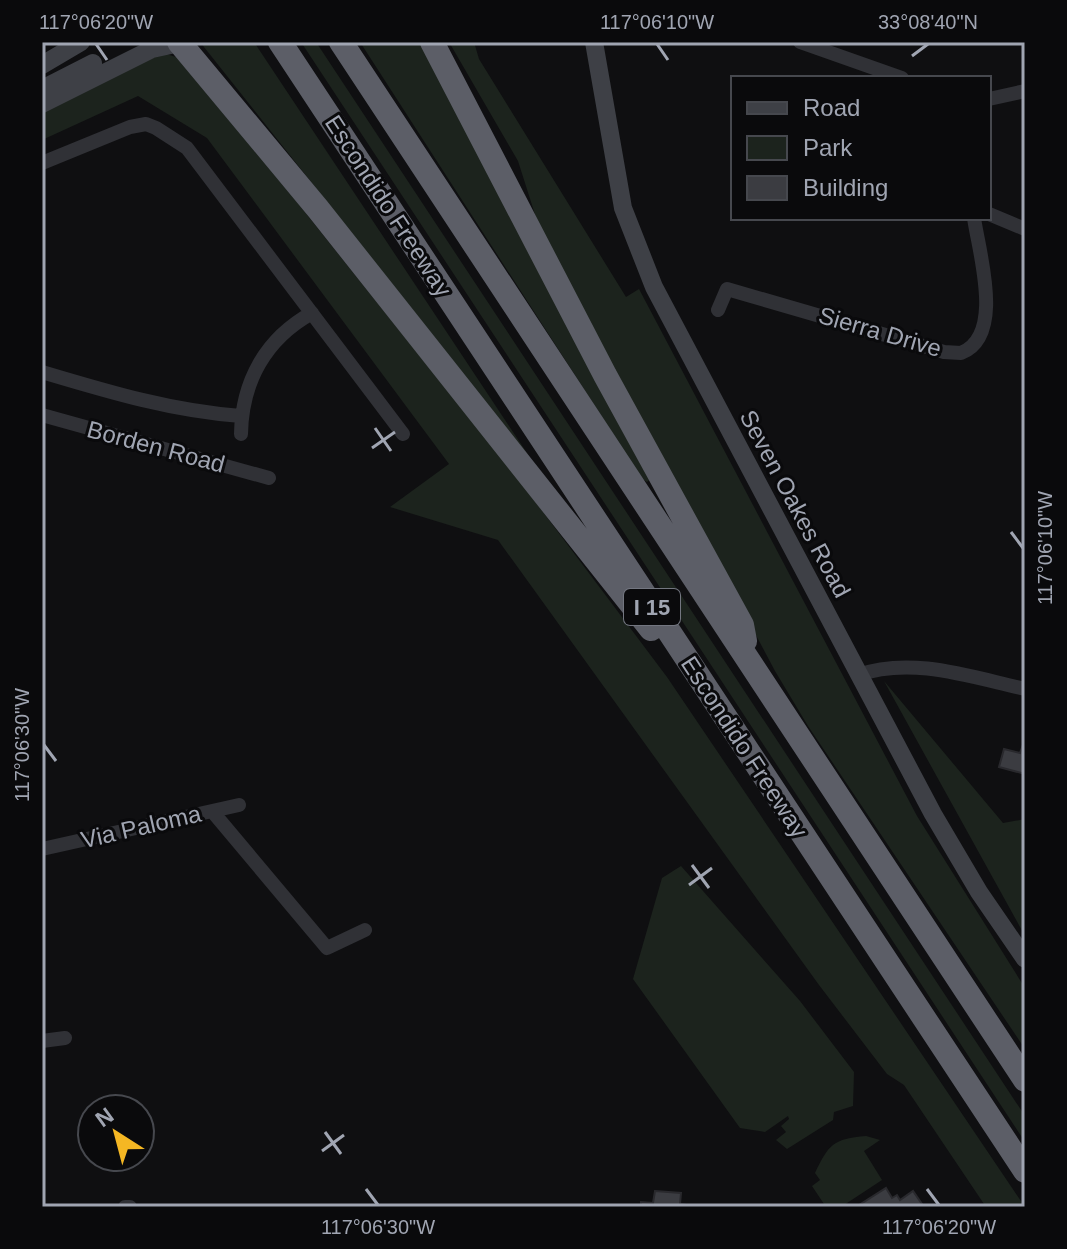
<svg xmlns="http://www.w3.org/2000/svg" width="1067" height="1249" viewBox="0 0 1067 1249" font-family="Arial,sans-serif">
<rect width="100%" height="100%" fill="#0f0f11"/>
<!-- green -->
<path fill="#1c231d" d="M200 42H254L531 459Z
M301 42H316L1025 1116V1142Z
M360 42H419L652 478 647 482 642 479Z
M449 42H474L479 59 626 297 639 289 917 816 1025 988V1049L808 726 775 671 539 227 518 161Z
M163 53 176 57 296 201 522 484 667 677 1025 1207H986L904 1085 887 1074 819 985 498 540 390 507 449 464 207 138 138 96 42 140V110Z
M884 681 1003 823 1025 819V936Z
M681 866 800 1001 854 1072 853 1106 834 1112 833 1120 787 1149 776 1140 786 1132 781 1126 789 1119 788 1116 765 1132 740 1128 633 979 662 878Z
M866 1136 880 1140 864 1151 882 1180 841 1207H826L812 1186 820 1180 815 1173C829 1144 833 1139 866 1136Z"/>
<!-- building -->
<path fill="#3b3c41" stroke="#29292d" stroke-width="2" d="M1025 739V774L999 767 1004 749 1020 753Z
M886 1188 892 1198 897 1195 900 1200 913 1191 924 1207H856Z
M655 1191 681 1193 680 1204 700 1207H641V1202L653 1203Z"/>
<g fill="none" stroke-linecap="round" stroke-linejoin="round">
<!-- street -->
<path stroke="#303136" stroke-width="14" d="M800 42 902 78
M989 99 1025 91
M42 163 130 127 146 124 156 128 187 148 403 434
M989 214 1025 229
M718 310 727 289 944 352 961 353C1005 336 979 253 974 218
M42 372C109 392 172 411 241 416
M42 415 269 478
M241 434C242 382 265 339 312 313
M858 675C912 656 971 677 1025 689
M212 811 327 948 365 930
M42 849 239 805
M42 1041 65 1038
M125 1207H130"/>
<!-- secondary -->
<path stroke="#3e4046" stroke-width="18" d="M594 42 623 208 654 287 933 814 979 892 1025 959
M42 65 81 42
M42 89 93 63
M42 104 152 49 180 43"/>
<!-- highway -->
<path stroke="#5c5e67" stroke-width="24" d="M179 42 318 209 651 629
M280 42 1025 1171
M341 42 1025 1080
M432 42 605 375 742 625 745 641"/>
</g>
<!-- ticks -->
<path fill="none" stroke="#a0a5b2" stroke-width="3" d="M96 44 107 60M657 44 668 60M912 56 928 44M375 428 391 451M372 448 395 432M1011 532 1023 548M44 745 56 761M692 865 709 888M689 885 712 868M325 1132 341 1154M322 1151 344 1135M366 1189 378 1205M927 1189 939 1205"/>
<g text-anchor="middle" stroke-width="6" stroke-linejoin="round" paint-order="stroke">
<!-- shield labels -->
<rect fill="#0a0a0c" stroke="#737680" stroke-width="2" x="624" y="589" width="56" height="36" rx="6"/>
<g font-size="22" font-weight="bold" fill="#a0a5b2">
<text x="652" y="615">I 15</text>
</g>
<!-- street labels -->
<g font-size="24" fill="#a0a5b2" stroke="#0a0a0c">
<text transform="translate(388 206) rotate(57)" y="8">Escondido Freeway</text>
<text transform="translate(880 332) rotate(16)" y="8">Sierra Drive</text>
<text transform="translate(156 447) rotate(15)" y="8">Borden Road</text>
<text transform="translate(795 504) rotate(62)" y="8">Seven Oakes Road</text>
<text transform="translate(744 747) rotate(57)" y="8">Escondido Freeway</text>
<text transform="translate(141 827) rotate(-13)" y="8">Via Paloma</text>
</g>
</g>
<!-- border -->
<rect width="1067" height="1249" fill="none" stroke="#0a0a0c" stroke-width="88"/>
<!-- legend -->
<rect x="731" y="76" width="260" height="144" fill="#0a0a0c" stroke="#46484e" stroke-width="2"/>
<rect x="747" y="102" width="40" height="12" fill="#3e4046" stroke="#46484e" stroke-width="2"/>
<text x="803" y="116" font-size="24" fill="#a0a5b2">Road</text>
<rect x="747" y="136" width="40" height="24" fill="#1c231d" stroke="#46484e" stroke-width="2"/>
<text x="803" y="156" font-size="24" fill="#a0a5b2">Park</text>
<rect x="747" y="176" width="40" height="24" fill="#3b3c41" stroke="#46484e" stroke-width="2"/>
<text x="803" y="196" font-size="24" fill="#a0a5b2">Building</text>
<!-- north arrow -->
<g transform="translate(116 1133) rotate(324)"><circle r="38" fill="#0a0a0c" stroke="#46484e" stroke-width="2"/>
<path d="M0-6L14 30L0 20L-14 30Z" fill="#f5b723"/>
<text y="-12" font-size="22" font-weight="bold" text-anchor="middle" fill="#a0a5b2">N</text>
</g>
<rect x="44" y="44" width="979" height="1161" fill="none" stroke="#a0a5b2" stroke-width="3"/>
<g font-size="20" text-anchor="middle" fill="#a0a5b2">
<text x="96" y="29">117°06'20"W</text>
<text x="657" y="29">117°06'10"W</text>
<text x="928" y="29">33°08'40"N</text>
<text transform="translate(1045 548) rotate(-90)" y="7">117°06'10"W</text>
<text transform="translate(22 745) rotate(-90)" y="7">117°06'30"W</text>
<text x="378" y="1234">117°06'30"W</text>
<text x="939" y="1234">117°06'20"W</text>
</g>
</svg>
